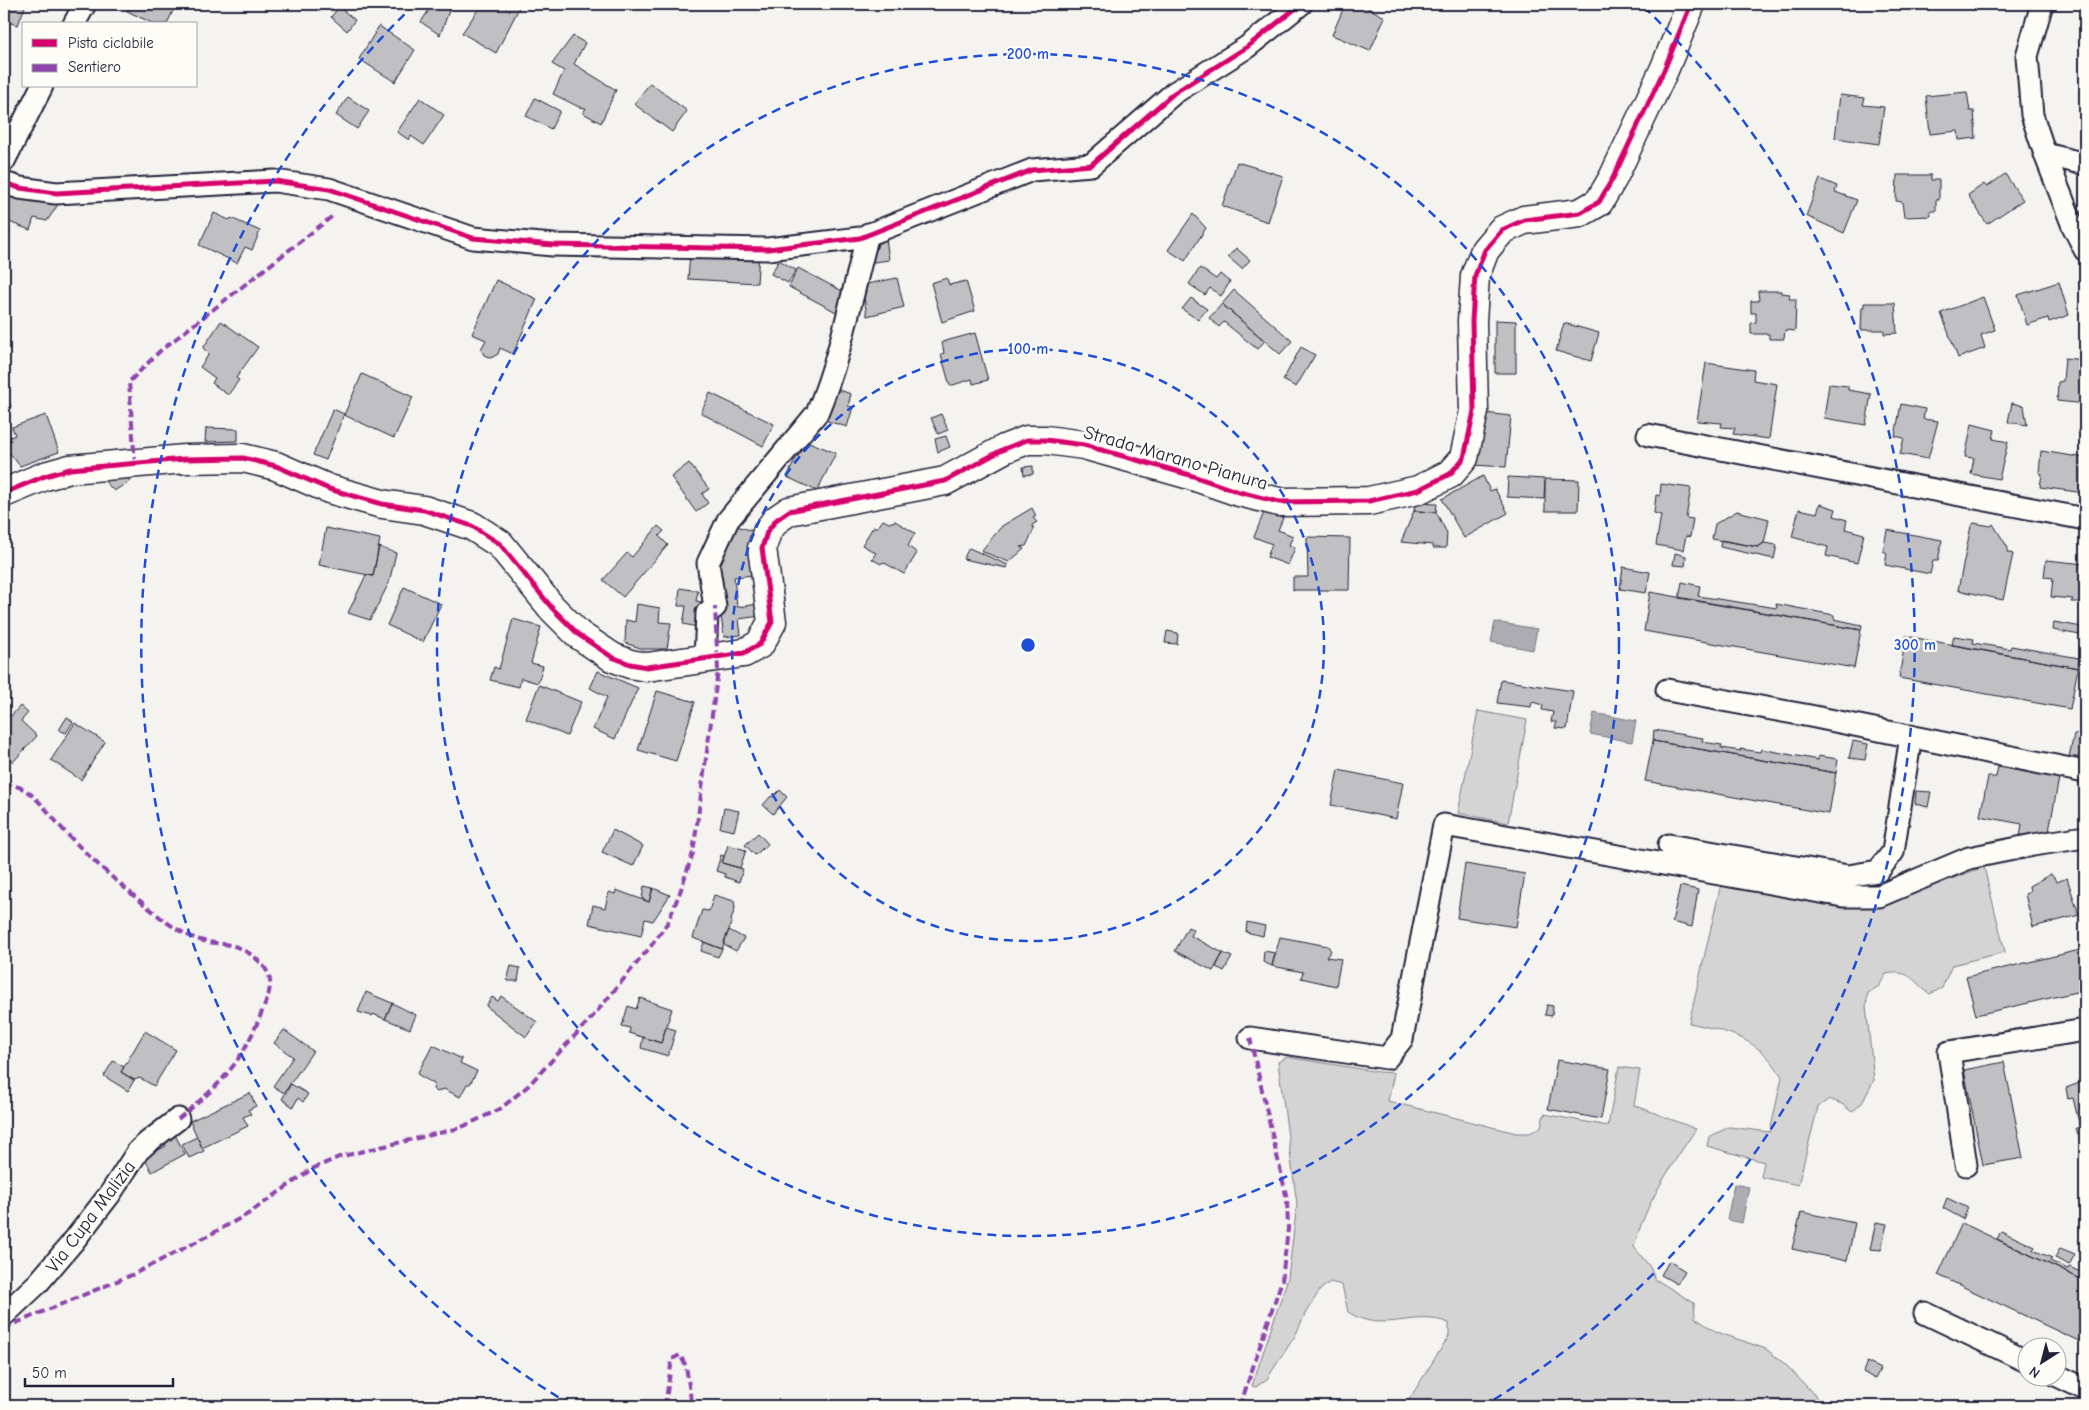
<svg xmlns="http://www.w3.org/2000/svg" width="2089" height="1410" viewBox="0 0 2089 1410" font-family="'Comic Neue',sans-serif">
<rect width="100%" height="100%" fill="#f4f3ef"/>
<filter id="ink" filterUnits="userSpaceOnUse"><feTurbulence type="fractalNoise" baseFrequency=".02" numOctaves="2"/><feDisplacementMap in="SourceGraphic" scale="10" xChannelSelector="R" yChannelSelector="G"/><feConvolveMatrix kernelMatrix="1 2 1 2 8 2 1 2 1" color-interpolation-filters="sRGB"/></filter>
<g filter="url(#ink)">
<!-- grass -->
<path fill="#d5d4d5" stroke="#7c7b88" d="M1478 711 1527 720 1508 823 1458 813Z
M1984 867 2005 952 1952 965 1942 988 1930 994C1912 981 1911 969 1886 974L1879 986 1868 993 1866 1006 1874 1080 1862 1103 1852 1112 1842 1104 1829 1099 1818 1107 1798 1185 1761 1177 1764 1162 1707 1146 1709 1137 1729 1127 1770 1132 1782 1077C1761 1039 1728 1031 1689 1023L1721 884 1895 899Z
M1287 1057 1379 1072 1394 1073 1388 1101 1516 1133H1530L1541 1127 1544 1114 1608 1126 1619 1067 1640 1070 1634 1105 1696 1129C1671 1166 1645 1204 1634 1247L1650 1267 1655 1279 1694 1303 1695 1318 1717 1332 1766 1349 1786 1365 1825 1406H1405L1449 1336V1323C1415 1309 1382 1335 1348 1312L1342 1285 1330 1282 1320 1290 1306 1312 1295 1336 1274 1368 1267 1379 1256 1387 1252 1386 1288 1278 1297 1204 1278 1062Z"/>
<!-- water -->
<path fill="#acacb2" stroke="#757582" d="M1495 622 1537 629 1533 650 1491 642Z
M1594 713 1636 721 1632 742 1590 734Z
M1734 1184 1749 1187 1742 1223 1727 1220Z"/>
<!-- building -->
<path fill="#c0bfc2" stroke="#22223b" d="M4 4H26L18 25 4 21Z
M130 4H176L167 24H154L127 11Z
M433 4H437L449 11 440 35 421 22Z
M482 4H513L519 8 496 53 462 33Z
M1350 4H1360L1385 17 1370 51 1332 35 1344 7 1348 8Z
M339 7 355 20 347 31 331 17Z
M379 26 415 50 395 82 359 59Z
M573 36 585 43 574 64 616 90 601 123 583 113 586 108 579 107 553 94 564 71 552 64Z
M650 83 687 111 672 132 634 104Z
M1967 92 1970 111H1974L1976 138 1959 140 1958 131 1930 134 1926 96Z
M1840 95 1865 98 1863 105 1884 107 1879 144 1835 138Z
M348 97 369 111 357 129 336 115Z
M420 98 444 115 424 145 411 136 409 140 397 132Z
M535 98 560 111 551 129 526 116Z
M1237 162 1283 176 1268 222 1222 206Z
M2005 174 2023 200 1987 224 1968 195 1984 184 1987 187Z
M1897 175H1931V180H1939V200H1936V211H1930L1931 216 1904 217 1902 202 1896 201Z
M1820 179 1837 186 1835 192 1857 200 1844 233 1806 216Z
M4 187 59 203 47 221 34 218 30 230 4 220Z
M214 213 229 220 231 218 260 231 252 250 245 247 237 263 199 245Z
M1193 214 1206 228 1185 261 1168 250Z
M886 238 889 260 866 263 872 240Z
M1236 248 1250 260 1242 269 1228 257Z
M759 253 757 283 688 279 690 254Z
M779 260 796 270 788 283 771 274Z
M798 268 844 292 838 313 789 287Z
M1200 268 1216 279 1220 274 1230 282 1221 296 1210 288 1205 295 1189 284Z
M897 278 904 307 867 316 862 285Z
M947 278 949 285 966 281 975 311 942 322 931 283Z
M496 280 537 299 513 354 500 348 498 354 491 358 484 355 481 349 486 340 472 334Z
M2059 282 2069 315 2049 322 2048 318 2027 325 2018 295Z
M1234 290 1292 341 1280 354 1222 304Z
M1758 291H1781V293L1790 294 1789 299H1796L1795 331 1785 330 1784 339H1769V334H1751V323L1756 322V313H1751V301H1759Z
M1983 297 1995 330 1981 335 1985 348 1958 358 1941 313Z
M1191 298 1207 309 1198 320 1182 309Z
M1864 303H1895L1897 333 1884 334V330H1861L1862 307H1864Z
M1222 304 1265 341 1257 349 1224 322 1219 327 1209 318Z
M1495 320 1516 321V373H1495Z
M221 321 258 347 236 378 239 380 228 395 212 383 215 378 200 367 209 354 203 348Z
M1564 323 1599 333 1591 361 1556 351Z
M975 333 988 380 973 384 972 379 950 386 941 354 944 353 942 342Z
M1301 347 1315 355 1296 387 1283 380Z
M2065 358 2085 360V404L2057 401 2058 382 2063 381Z
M1706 363 1754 370 1753 380 1777 384 1769 439 1733 434 1735 428 1721 427 1722 423 1697 421Z
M362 374 413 397 394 438 344 415Z
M1829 384 1848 386V390L1871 394 1866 425 1824 418Z
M834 388 851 394 848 406 853 407 847 427 824 420Z
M6 391 11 407 4 413V392Z
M710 393 774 424 763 446 701 413Z
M2012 403 2024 406 2027 425 2008 422Z
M1901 404 1925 409 1923 419 1938 421 1928 459 1900 454 1904 438 1895 436Z
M333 409 344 414 326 460 313 455Z
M1484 413 1511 416 1506 467 1473 465 1482 443Z
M941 414 948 430 938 434 931 418Z
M46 415 59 452 20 466 4 446V440L15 435 12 427Z
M1972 424 1995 430 1993 439 2008 442 1999 479 1971 474 1974 458 1965 457Z
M206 428 238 429V441L205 442Z
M946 436 950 447 938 452 935 439Z
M809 442 836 453 817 491 787 477 795 460Z
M2041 451 2085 458V493L2040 487 2042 474 2039 473Z
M689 463 709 489 702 494 708 503 696 512 671 477Z
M1033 466V474L1024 475 1023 467Z
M120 472 130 481 114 491 99 475Z
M1483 476 1490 491 1495 489 1508 513 1464 538 1442 499Z
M1508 477 1545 479 1544 499 1507 497Z
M1545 479 1579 480 1578 511H1545Z
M1661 484 1691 488 1686 518 1693 519 1690 537 1686 536 1683 550 1656 545 1661 515 1654 513 1656 495 1660 496Z
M1415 503 1437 504 1436 512 1414 511Z
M1820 504 1836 509 1834 516 1847 520 1845 529 1864 534 1857 563 1826 556 1828 547 1792 537 1799 509 1817 513Z
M1032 508 1036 516 1033 518 1037 522 1032 525 1034 529 1026 546 1021 547 1024 549 1009 562 981 551 1002 526Z
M1265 510 1283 518 1278 530 1293 536 1289 545 1295 548 1288 565 1267 557 1272 544 1254 537Z
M1414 511 1436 512 1447 533 1446 548H1433V545L1401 542Z
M1737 511 1769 519 1764 543 1758 547 1712 539 1715 524Z
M883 520 889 523 895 521 915 533 908 546 917 553 904 574 883 562 881 564 872 559 876 553 862 545 873 527H878Z
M727 523 753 531 754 575 734 577 737 607 759 604 760 616 739 619 741 635 724 637 713 560Z
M1974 523 1991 526 1993 524 2008 548 2007 552 2013 554 2003 600 1958 590 1971 526Z
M658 526 664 531 659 536 668 545 623 597 603 580 627 553 632 557Z
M326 528 380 539 373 576 319 565Z
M1887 530 1942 540 1938 561H1933L1930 574 1885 565 1887 553 1883 551Z
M1307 537 1350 538 1349 590H1293V577H1308Z
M1721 540 1758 547 1764 543 1777 545 1774 559 1720 547Z
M379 547 396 553 389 583 370 620 348 613 366 575 373 576Z
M969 548 1008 565 1007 568 963 559Z
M1675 553 1686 556 1685 566 1673 565Z
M2046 560 2085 564V602H2071L2073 599 2051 597 2053 578 2044 577Z
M1623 567 1650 572 1646 593 1620 589Z
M1682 582 1700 586 1698 596 1777 608 1776 604 1834 615V619L1862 625 1861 630 1679 598Z
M404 587 441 604 423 642 387 625Z
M680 588 698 591 696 601 702 602 698 627 683 624 686 606H678Z
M1650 592 1861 630 1854 668 1644 631Z
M637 604 660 608 659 622 671 623 667 649H643L625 643 626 620 635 622Z
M513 619 541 627 531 663 543 666 538 683 521 678 519 687 490 680 494 667 499 669Z
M2054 622 2082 627 2080 635 2053 630Z
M1167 631 1178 633 1177 644 1165 643Z
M1906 636 2078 668 2070 709 1899 678Z
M1954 636 1974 639 1973 643 2010 649 2011 646 2079 658 2078 668 1952 645Z
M598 671 638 688 615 739 593 729 607 697 590 688Z
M1501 680 1573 691 1567 729 1555 728 1557 722H1551L1553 712 1542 710 1543 705 1532 702 1531 707 1497 703Z
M539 685 581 702 567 736 526 719Z
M657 691 695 702 676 761 638 750Z
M20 706 28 713 21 721 37 736 13 762 4 754V709L11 716Z
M67 717 73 722 66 733 59 730Z
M75 723 105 742 81 780 51 760Z
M1654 730 1703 738 1702 742 1722 745 1721 748 1741 751 1740 749 1760 752 1761 749 1818 760V756L1838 759 1836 773 1653 741Z
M2074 734 2085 735V753L2078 757H2069Z
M1653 741 1836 773 1829 814 1645 781Z
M1853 741 1868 744 1865 760 1849 758Z
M1998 767 2059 778 2049 831 2020 837 2022 824 1980 816 1988 777H1996Z
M1338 770 1403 783 1396 819 1331 805Z
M780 790 787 797 773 814 763 805 771 796 773 797Z
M1916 791 1931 792 1928 807 1915 804Z
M724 808 739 811 734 831 720 828Z
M613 830 643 846 633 866 602 852Z
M758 833 768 844 755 855 745 845Z
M728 845 746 850 740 868 722 863Z
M721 855 724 856 722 863 743 869 739 882 725 877V874L716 871Z
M1465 864 1525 874 1516 927 1457 918Z
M2051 874 2057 882 2067 878 2079 915 2033 927 2025 894 2030 892 2029 886Z
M644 886 653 888 649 902 642 899Z
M1680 886 1698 890 1692 927 1672 922Z
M653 888 670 895 653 921 645 919 641 936 589 924 593 905 605 908 609 892 615 894 616 890 649 902Z
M714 895 734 901 735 908 731 920 732 921 722 949 693 938 702 910 709 911Z
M1247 922 1265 926 1263 936 1246 932Z
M1188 927 1194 930 1191 936 1223 953 1213 971 1175 951Z
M729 930 744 938 736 951 723 944Z
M1280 937 1328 946 1331 951 1326 957 1341 959 1336 986 1301 978 1303 972 1272 966Z
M704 942 722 949 718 957 701 951Z
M2080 950 2085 971V990L1976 1015 1966 977Z
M1264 951 1275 953 1272 966 1263 962Z
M1223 953 1232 957 1224 971 1216 967Z
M511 966 520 968 518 981H507Z
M366 992 392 1003 385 1019 373 1014 372 1016 358 1012Z
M501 996 537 1022 526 1037 486 1006 492 997 498 1001Z
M640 998 672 1009 661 1043 629 1033 630 1028 622 1026 628 1006 636 1009Z
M392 1003 416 1015 410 1029 385 1019Z
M1547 1005 1553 1006 1552 1016 1545 1015Z
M666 1027 676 1030 668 1056 641 1048 643 1037 661 1043Z
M284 1030 313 1051 284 1093 273 1086 293 1057 274 1043Z
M145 1031 176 1050 154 1086 140 1078 134 1080 121 1072Z
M433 1045 462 1059 460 1063 477 1071 470 1084H467L460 1097 444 1089 437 1092 433 1089 434 1084 417 1074Z
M1557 1060 1610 1069 1601 1119 1548 1109Z
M113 1061 124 1067 121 1072 134 1080 128 1091 104 1076Z
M2004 1062 2023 1158 1983 1165 1964 1070Z
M2082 1082 2085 1083V1133L2078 1135 2076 1128 2080 1127 2073 1098 2068 1099 2066 1088Z
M291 1084 308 1094 303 1102 298 1098 293 1107 282 1099Z
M250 1093 256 1106 248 1110 251 1114 243 1117 248 1126 202 1148 190 1121Z
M174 1133 185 1154 152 1172 144 1158 166 1146 163 1140Z
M197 1137 204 1151 189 1158 182 1144Z
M1947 1198 1968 1208 1963 1219 1943 1208Z
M1801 1212 1855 1223 1847 1261 1792 1249Z
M1876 1222 1887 1224 1881 1250 1870 1249Z
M1962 1223 2085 1281V1344L1938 1275Z
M2001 1231 2035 1247 2033 1250 2052 1258 2050 1261 2068 1269 2069 1267 2085 1274V1281L1997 1239Z
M2060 1248 2075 1254 2069 1265 2055 1258Z
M1669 1261 1685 1271 1677 1284 1661 1275Z
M1867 1362 1880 1369 1875 1379 1863 1372Z"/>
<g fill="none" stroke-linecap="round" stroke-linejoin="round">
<defs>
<path id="minor" d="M2042 4 2027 56 2032 115 2046 157 2073 226 2085 250
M74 24 85 4
M2045 154 2085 164
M4 161 42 86
M4 183 20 188 56 193 275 181 329 189 473 238 553 245 768 249 860 238 1032 170 1091 165 1174 93 1247 47 1301 4
M1648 435 2085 519
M705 660 707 613 715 607 708 563 728 520 817 413C841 356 852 293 868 234
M1667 690 1810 716 2085 772
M1669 845 1848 876 1878 871 1893 852 1911 736
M1250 1038 1387 1058 1402 1039 1444 825 1843 896H1879L1969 858 2033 845 2085 837
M1966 1165 1949 1052 2085 1030
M1925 1313 2026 1361
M4 1315 38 1283 72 1243 110 1194 138 1151 148 1142 178 1119
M2056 1375 2085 1389"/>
<path id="tertiary" d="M4 493 45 476 70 469 185 459 243 458 276 466 329 489 382 504 424 510 472 526 500 544 552 608 579 635 612 657 630 664 647 667 744 653 760 644 772 622 762 548 767 532 776 520 789 511 945 481 1004 449 1027 440H1046L1084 445 1190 475 1239 492 1279 502 1369 501 1418 490 1450 474 1464 458 1474 411 1472 321 1475 276 1485 250 1502 230 1524 220 1580 213 1599 202 1613 178 1664 70 1691 4"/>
</defs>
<!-- minor casing -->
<use href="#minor" stroke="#22223b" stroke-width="25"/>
<!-- tertiary casing -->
<use href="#tertiary" stroke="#22223b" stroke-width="31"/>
<!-- minor -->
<use href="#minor" stroke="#fdfcf7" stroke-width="21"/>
<!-- tertiary -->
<use href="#tertiary" stroke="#fdfcf7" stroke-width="28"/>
<!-- quiet -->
<path stroke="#8e44ad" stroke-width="4" stroke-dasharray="8 4" stroke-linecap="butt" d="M135 464 129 382 160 351 334 215
M4 784C11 785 19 786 25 790 43 802 55 822 70 837 96 864 125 889 155 913 168 924 184 935 200 940 212 944 226 943 237 947 250 952 269 966 270 981 271 991 265 1005 261 1014 240 1066 220 1085 178 1119
M4 1328 134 1274 213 1233 248 1214 312 1169 339 1157 460 1128 500 1109 528 1086 594 1015 651 946 668 922 680 892 693 853 718 671 715 607
M665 1406 672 1359 680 1355 686 1366 692 1406
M1240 1406 1282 1280 1288 1229 1287 1199 1250 1038"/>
<defs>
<path id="cycleway" d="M4 183 20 188 56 193 275 181 329 189 473 238 553 245 768 249 860 238 1032 170 1091 165 1174 93 1247 47 1301 4
M4 493 45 476 70 469 185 459 243 458 276 466 329 489 382 504 424 510 472 526 500 544 552 608 579 635 612 657 630 664 647 667 744 653 760 644 772 622 762 548 767 532 776 520 789 511 945 481 1004 449 1027 440H1046L1084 445 1190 475 1239 492 1279 502 1369 501 1418 490 1450 474 1464 458 1474 411 1472 321 1475 276 1485 250 1502 230 1524 220 1580 213 1599 202 1613 178 1664 70 1691 4"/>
</defs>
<!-- cycleway casing -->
<use href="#cycleway" stroke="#fdfcf7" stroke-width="8"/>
<!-- cycleway -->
<use href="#cycleway" stroke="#d6006c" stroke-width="5"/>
</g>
</g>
<!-- distance rings -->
<g fill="none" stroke="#1d4ed8" stroke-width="2.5" stroke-dasharray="9 6">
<circle cx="1028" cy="645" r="296"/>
<circle cx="1028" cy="645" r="591"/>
<path d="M571 1405A887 887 0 0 1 412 7M1644 7A887 887 0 0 1 1485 1405"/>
</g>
<g text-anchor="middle" stroke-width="4.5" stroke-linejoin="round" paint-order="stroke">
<!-- street labels -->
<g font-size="19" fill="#22223b" stroke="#fdfcf7">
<text transform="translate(1176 457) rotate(16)" y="7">Strada Marano Pianura</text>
<text transform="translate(90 1216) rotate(-53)" y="7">Via Cupa Malizia</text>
</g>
</g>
<circle cx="1028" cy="645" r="8" fill="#1d4ed8" stroke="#fdfcf7" stroke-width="2.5"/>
<g font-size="15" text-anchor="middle" font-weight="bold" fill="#1d4ed8" stroke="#fdfcf7" stroke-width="4.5" stroke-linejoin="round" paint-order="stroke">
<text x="1028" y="59">200 m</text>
<text x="1028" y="354">100 m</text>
<text x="1915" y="650">300 m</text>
</g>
<!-- margin -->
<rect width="2089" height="1410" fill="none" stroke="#fdfcf7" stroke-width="20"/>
<rect x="10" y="10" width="2069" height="1390" fill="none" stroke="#22223b" stroke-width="2" filter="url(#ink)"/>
<!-- legend -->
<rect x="22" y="22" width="175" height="65" fill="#fdfcf7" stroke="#a5a5ac"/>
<rect x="32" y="39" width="25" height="8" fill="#d6006c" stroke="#a5a5ac"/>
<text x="68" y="48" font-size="15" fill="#22223b">Pista ciclabile</text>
<rect x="32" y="64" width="25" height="8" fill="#8e44ad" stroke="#a5a5ac"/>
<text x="68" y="72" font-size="15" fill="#22223b">Sentiero</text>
<!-- north arrow -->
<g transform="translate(2042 1362) rotate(216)"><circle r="24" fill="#fdfcf7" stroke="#a5a5ac"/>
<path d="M0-4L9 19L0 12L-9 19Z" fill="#22223b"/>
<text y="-8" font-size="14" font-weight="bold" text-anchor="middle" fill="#22223b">N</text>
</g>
<!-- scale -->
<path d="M25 1378v8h148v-8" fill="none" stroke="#22223b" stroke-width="2.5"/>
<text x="32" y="1378" font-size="15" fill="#22223b" stroke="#fdfcf7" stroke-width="4" paint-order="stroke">50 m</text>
</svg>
